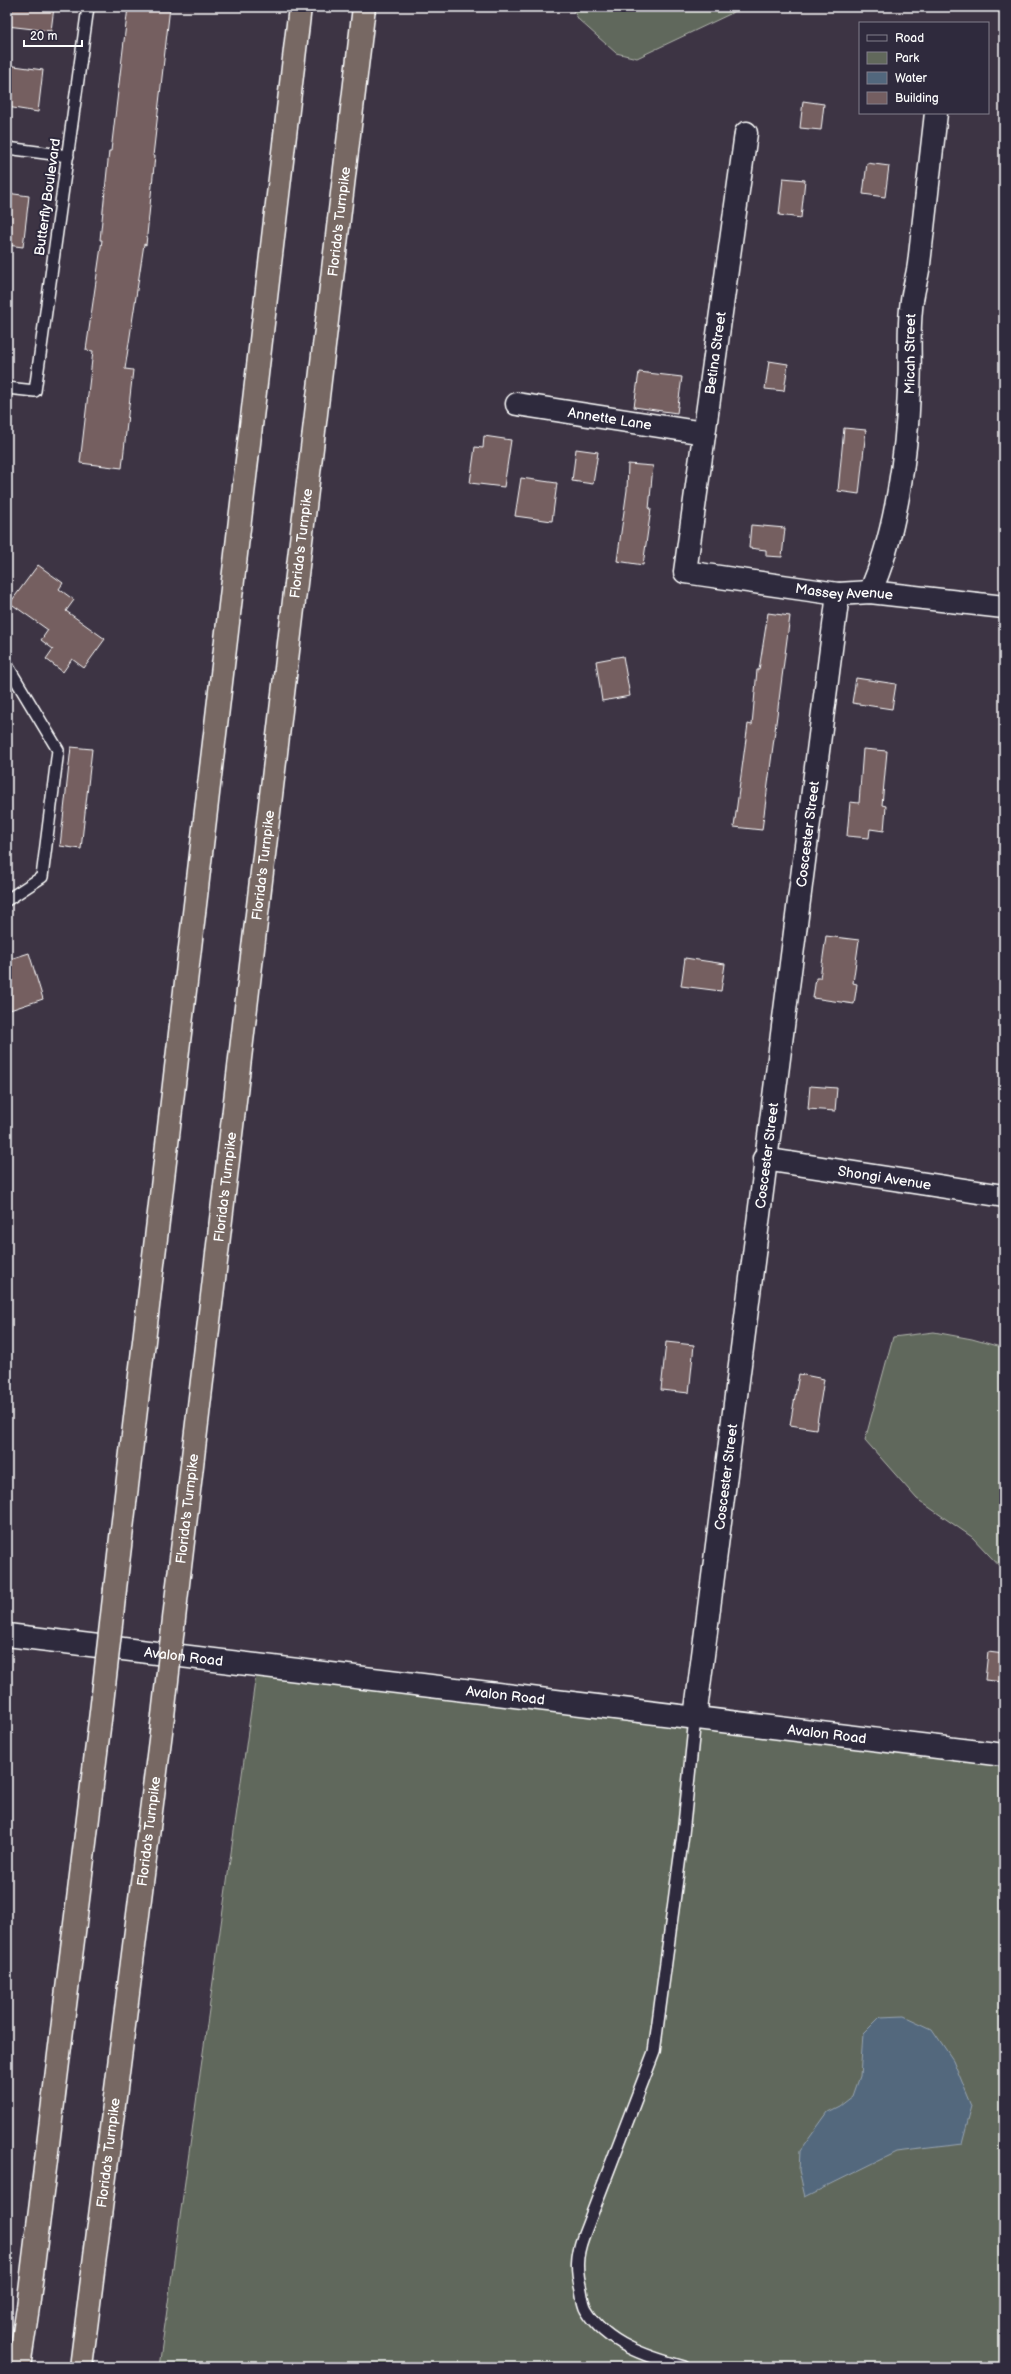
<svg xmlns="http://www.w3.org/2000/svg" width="1011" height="2374" viewBox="0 0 1011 2374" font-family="'Balsamiq Sans',sans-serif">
<rect width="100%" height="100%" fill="#3d3444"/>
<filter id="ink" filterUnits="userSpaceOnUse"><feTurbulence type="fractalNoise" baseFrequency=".025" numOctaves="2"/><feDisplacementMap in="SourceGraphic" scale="8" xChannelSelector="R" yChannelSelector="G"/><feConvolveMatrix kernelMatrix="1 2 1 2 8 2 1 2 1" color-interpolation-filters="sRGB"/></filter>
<g filter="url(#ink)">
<!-- green -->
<path fill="#61685b" stroke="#b0b4ad" d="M571 7H739L730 14 637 58 616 53 579 20Z
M934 1332 972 1339 1004 1348V1571L972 1537 917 1499 865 1440 893 1337Z
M257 1667 1004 1755V2367H159Z"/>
<!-- water -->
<path fill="#52677d" stroke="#97a4b1" d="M904 2016 932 2029 953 2060 972 2106 962 2144 896 2152 805 2197 799 2171 800 2151 828 2112 840 2106 853 2096 860 2076 863 2034 880 2017Z"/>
<!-- building -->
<path fill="#745e61" stroke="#fff" d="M7 7H54L51 31 7 26Z
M128 7H170L153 156H155L146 245 144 244 125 369 133 370 122 468 80 463 93 351 86 350 102 240H100L109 151H111Z
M7 65 43 70 38 112 7 107Z
M803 101 824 104 821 130 800 128Z
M867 163 889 166 885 197 863 194Z
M783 178 805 180 801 218 779 215Z
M7 193 29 196 23 247 7 245Z
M769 361 788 364 784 391 765 389Z
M639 372 682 377 677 413 634 407Z
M844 428 866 430 859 494 838 491Z
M484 436 511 440 504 487 470 483 475 447 483 448Z
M576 449 598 452 593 484 572 481Z
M628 464 653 466 649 509H651L643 565 617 561 627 490Z
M521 478 557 483 552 521 515 516Z
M751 525 785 528 782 557 766 556V550L749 548Z
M38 565 63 583 59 589 74 600 66 611 105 639 84 668 72 659 63 672 46 659 53 649 41 640 48 630 10 603Z
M768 613 790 616 762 830 734 827 748 724 752 725 757 670H759Z
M623 656 630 696 602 701 596 661Z
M856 678 896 684 892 709 852 703Z
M71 747 92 749 81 849 60 846Z
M863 749 887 751 882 805 886 806 884 831 870 829 869 838 847 836 850 802 859 803Z
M826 936 859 940 853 983 857 984 854 1004 813 998 816 978H820Z
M29 953 43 999 7 1011V960Z
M685 958 725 964 721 991 681 986Z
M810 1086 837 1088 835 1111 808 1109Z
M666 1342 694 1345 689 1393 661 1390Z
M799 1374 824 1379 816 1429 790 1425Z
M988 1652 1004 1654V1682L985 1680Z"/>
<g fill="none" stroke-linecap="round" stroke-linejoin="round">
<defs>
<path id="service" d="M7 148 68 156
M7 388 35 391 88 7
M7 665 58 750 42 877 7 900
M684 2367C648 2357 606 2344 586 2310 583 2305 582 2296 581 2290 576 2270 576 2256 583 2237L654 2052 683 1834 695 1718"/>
<g id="minor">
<path id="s1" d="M746 133 685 572 838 594 870 592 1004 607"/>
<path id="s2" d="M517 404 704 433"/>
<path id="s3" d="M870 592C896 536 907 452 909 390 911 363 908 336 911 309 912 293 917 279 919 264 925 214 930 163 936 113"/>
<path id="s4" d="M764 1159 1004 1196"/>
<path id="s5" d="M695 1718 838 594"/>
</g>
<g id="secondary">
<path id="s6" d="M7 1635 1004 1755"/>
</g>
<g id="motorway">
<path d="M115 1589 300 7"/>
<path id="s7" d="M176 1601 364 7"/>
<path d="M19 2367 28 2307 101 1712"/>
<path id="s8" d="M81 2367 163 1716"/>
</g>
</defs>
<!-- service casing -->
<use href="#service" stroke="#fff" stroke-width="14"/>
<!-- minor casing -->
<use href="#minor" stroke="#fff" stroke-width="25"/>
<!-- secondary casing -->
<use href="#secondary" stroke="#fff" stroke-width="25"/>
<!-- motorway casing -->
<use href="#motorway" stroke="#fff" stroke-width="25"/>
<!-- service -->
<use href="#service" stroke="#2f2a3d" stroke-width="11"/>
<!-- minor -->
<use href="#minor" stroke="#2f2a3d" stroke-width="22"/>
<!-- secondary -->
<use href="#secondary" stroke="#2f2a3d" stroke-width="22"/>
<!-- motorway -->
<use href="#motorway" stroke="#776864" stroke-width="22"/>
<defs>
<path id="motorway-bridge" d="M101 1712 115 1589
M163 1716 176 1601"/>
</defs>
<!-- motorway-bridge casing -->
<use href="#motorway-bridge" stroke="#fff" stroke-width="25" stroke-linecap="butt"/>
<!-- motorway-bridge -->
<use href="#motorway-bridge" stroke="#776864" stroke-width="22"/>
</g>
</g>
<g text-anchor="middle" stroke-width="4" stroke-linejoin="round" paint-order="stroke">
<!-- street labels -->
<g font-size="14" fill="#fff" stroke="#2f2a3d">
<text transform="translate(47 197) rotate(-82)" y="5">Butterfly Boulevard</text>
<text dy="5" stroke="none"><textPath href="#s7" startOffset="1389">Florida's Turnpike</textPath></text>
<text transform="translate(715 353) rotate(-82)" y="5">Betina Street</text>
<text dy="5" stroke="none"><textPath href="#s3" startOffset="243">Micah Street</textPath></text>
<text dy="5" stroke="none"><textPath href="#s2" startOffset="94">Annette Lane</textPath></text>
<text dy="5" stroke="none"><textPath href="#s7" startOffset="1065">Florida's Turnpike</textPath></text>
<text dy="5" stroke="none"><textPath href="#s1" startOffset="604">Massey Avenue</textPath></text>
<text dy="5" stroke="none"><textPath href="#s5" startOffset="891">Coscester Street</textPath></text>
<text dy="5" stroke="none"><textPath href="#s7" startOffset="741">Florida's Turnpike</textPath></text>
<text dy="5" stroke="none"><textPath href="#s5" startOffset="567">Coscester Street</textPath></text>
<text dy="5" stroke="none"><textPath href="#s4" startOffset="122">Shongi Avenue</textPath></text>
<text dy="5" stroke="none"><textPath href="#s7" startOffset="417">Florida's Turnpike</textPath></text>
<text dy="5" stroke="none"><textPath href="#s5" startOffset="243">Coscester Street</textPath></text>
<text dy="5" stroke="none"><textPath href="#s7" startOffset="93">Florida's Turnpike</textPath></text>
<text dy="5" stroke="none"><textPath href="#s6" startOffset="178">Avalon Road</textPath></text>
<text dy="5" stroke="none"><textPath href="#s6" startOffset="502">Avalon Road</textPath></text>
<text dy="5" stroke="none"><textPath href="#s6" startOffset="826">Avalon Road</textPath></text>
<text dy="5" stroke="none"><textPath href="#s8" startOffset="540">Florida's Turnpike</textPath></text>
<text dy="5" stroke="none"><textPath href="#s8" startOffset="216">Florida's Turnpike</textPath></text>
</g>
</g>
<!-- margin -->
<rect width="1011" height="2374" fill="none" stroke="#2f2a3d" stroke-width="24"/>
<rect x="12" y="12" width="987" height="2350" fill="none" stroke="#fff" stroke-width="1.5" filter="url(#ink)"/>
<!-- legend -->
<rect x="859" y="22" width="130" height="92" fill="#2f2a3d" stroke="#827f8b"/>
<rect x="867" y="35" width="20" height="6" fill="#2f2a3d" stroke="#827f8b"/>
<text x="895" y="42" font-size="12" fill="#ffffff">Road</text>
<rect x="867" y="52" width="20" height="12" fill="#61685b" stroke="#827f8b"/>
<text x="895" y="62" font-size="12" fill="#ffffff">Park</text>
<rect x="867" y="72" width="20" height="12" fill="#52677d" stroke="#827f8b"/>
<text x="895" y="82" font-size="12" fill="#ffffff">Water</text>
<rect x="867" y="92" width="20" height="12" fill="#745e61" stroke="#827f8b"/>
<text x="895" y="102" font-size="12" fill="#ffffff">Building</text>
<!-- scale -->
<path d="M24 40v6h58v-6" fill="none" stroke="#ffffff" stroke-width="2"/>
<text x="30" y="40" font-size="12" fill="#ffffff" stroke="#2f2a3d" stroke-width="3" paint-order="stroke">20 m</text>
</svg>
